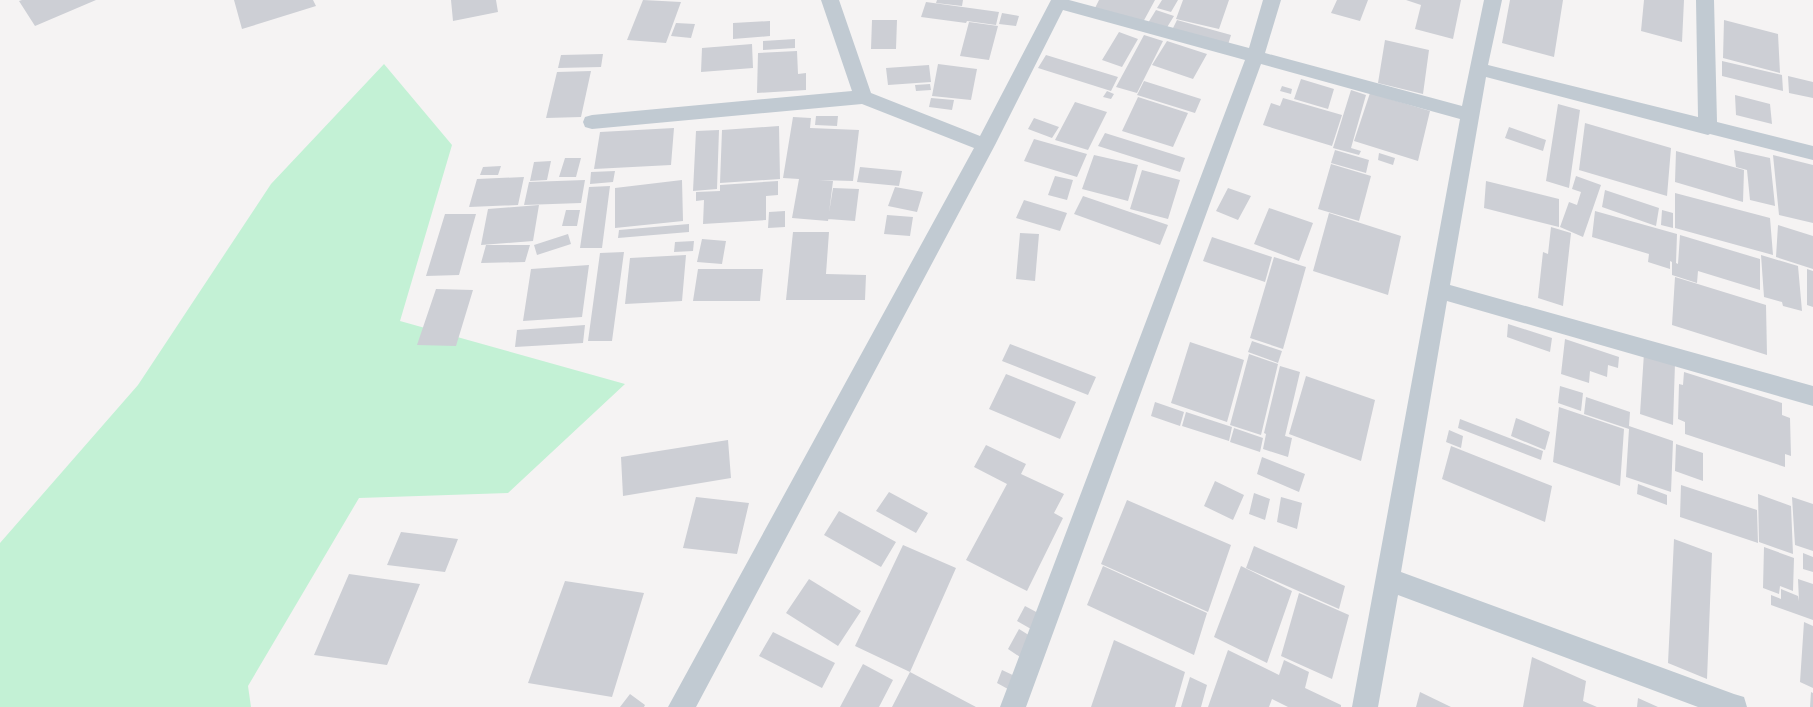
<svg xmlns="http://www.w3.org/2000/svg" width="1813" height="707" viewBox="0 0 1813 707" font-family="Raleway,sans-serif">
<rect width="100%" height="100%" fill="#f5f3f3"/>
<!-- green -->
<path fill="#c3f1d5" d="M384 64 452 145 400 321 625 384 508 493 359 498 248 686 251 707H0V543L138 385 271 184Z"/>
<!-- building -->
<path fill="#cdcfd5" d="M22 0H96L35 26 19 1Z
M234 0H313L316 6 242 29Z
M451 0H496L498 12 453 21Z
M643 0 681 2 666 43 627 40Z
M937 0H963L962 6 936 3Z
M1099 0H1155L1142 24 1094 10Z
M1162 0H1178L1171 12 1157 8Z
M1183 0H1229L1219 29 1176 19Z
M1337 0H1368L1360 21 1331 13Z
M1406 0H1461L1453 39 1415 29 1421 5Z
M1510 0H1563L1554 57 1502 43Z
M1644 0H1684L1682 42 1641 31Z
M926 2 999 12 996 25 967 21 966 23 921 17Z
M1156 10 1174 16 1166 29 1148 23Z
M1002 13 1019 16 1016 26 999 24Z
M872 20H897L896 49H871Z
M1177 20 1231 35 1227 48 1171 32Z
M1724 20 1778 34 1780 73 1723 58Z
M770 21V36L733 39V23Z
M969 22 998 26 989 60 960 56Z
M676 23 695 24 691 38 671 36Z
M1119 32 1138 39 1122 67 1102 60Z
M1144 35 1163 41 1137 93 1116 87Z
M795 39V48L763 50V41Z
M1385 40 1429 50 1423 94 1378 83Z
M1167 41 1207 54 1193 79 1152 65Z
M752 44 753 68 701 72 702 48Z
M797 51 798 74 806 73V90L757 93 758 53Z
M603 54 601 67 558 68 561 55Z
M1046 55 1118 77 1111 91 1038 68Z
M1722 61 1782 75 1783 91 1722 76Z
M938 64 977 69 971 100 932 96Z
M929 65 931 82 888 85 886 68Z
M591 71 581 117 546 118 557 72Z
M1788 76 1813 82V98L1789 93Z
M1301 79 1334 89 1328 109 1294 99Z
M1144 81 1201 99 1195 113 1137 95Z
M930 84 931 90 916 91 915 85Z
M1282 86 1292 89 1291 94 1280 91Z
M1351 90 1366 95 1351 148 1361 151 1359 155 1333 148Z
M1107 91 1114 94 1111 99 1103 97Z
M1370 93 1430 111 1418 161 1354 141Z
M1735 95 1770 104 1772 124 1736 115Z
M1138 97 1188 113 1173 147 1122 131Z
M931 98 954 100 952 110 929 107Z
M1283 98 1342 115 1332 146 1263 125 1271 103 1280 106Z
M1075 102 1107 112 1088 150 1055 140Z
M1558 104 1580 110 1569 188 1546 181Z
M816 116H838L837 126 815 125Z
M793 117 811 118 810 128 859 130 853 181 819 180 833 181 828 221 792 218 799 179 783 178Z
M1034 118 1059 127 1052 138 1028 129Z
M1585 123 1671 148 1667 196 1579 170Z
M779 126 780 179 720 183 722 130Z
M1509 127 1546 140 1543 151 1505 138Z
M674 128 671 165 594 169 600 132Z
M719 130 717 189 693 191 696 131Z
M1105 133 1185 158 1180 172 1098 146Z
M1034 139 1087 154 1077 177 1024 161Z
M1335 150 1369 160 1366 173 1331 163Z
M1734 150 1770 158 1775 206 1750 200 1747 170 1736 167Z
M1676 151 1744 170 1743 202 1675 182Z
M1379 153 1395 158 1393 165 1378 160Z
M1094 155 1138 165 1128 201 1082 189Z
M1773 155 1813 165V223L1779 215Z
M565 158H581L576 177H559Z
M551 161 547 180 530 181 534 162Z
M1331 164 1371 176 1359 221 1318 209Z
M501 166 498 175H480L483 167Z
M860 167 902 171 899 186 857 182Z
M1142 170 1180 180 1168 219 1130 209Z
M615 171 613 182 590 184 591 172Z
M1055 176 1073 180 1067 200 1048 195Z
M1576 176 1601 185 1583 237 1560 227 1569 202 1577 205 1581 192 1572 189Z
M524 177 518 205 469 207 477 179Z
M585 180 581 203 524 205 529 182Z
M682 180 683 221 615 228V188Z
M778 181V195L766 196V220L703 224 704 200 696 201V192L720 191V185Z
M1486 181 1559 199V227L1484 208Z
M610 186 602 248H580L589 187Z
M895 187 923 192 917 212 888 206Z
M833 188 859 189 855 221 828 219Z
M1228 188 1251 196 1238 220 1216 211Z
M1605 190 1659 208 1656 226 1602 207Z
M1675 193 1770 218 1773 255 1675 228Z
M1083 196 1168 225 1160 245 1074 214Z
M1024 200 1067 213 1060 231 1016 218Z
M539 205 533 241 481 245 488 209Z
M1269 208 1313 223 1299 261 1254 244Z
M566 210H580L577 226H562Z
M1662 210 1673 213V228L1661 225Z
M785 211V227L768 228 769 212Z
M1595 211 1677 234 1676 263 1678 264 1680 235 1760 259V290L1698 271 1697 283 1672 275V262L1670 261V269L1648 262 1649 254 1592 237Z
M1329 213 1401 236 1388 295 1313 271Z
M445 214H476L459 275 426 276Z
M887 215 913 217 910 236 884 234Z
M689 224V232L618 238 619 230Z
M1778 225 1813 236V269L1776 257Z
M1551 227 1571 233 1563 306 1538 298 1543 252 1548 254Z
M793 232H829L826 274 866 275 865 300H786Z
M1020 233 1039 234 1035 281 1016 279Z
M568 234 571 244 537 255 534 245Z
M1212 237 1272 257 1265 282 1203 261Z
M702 239 726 241 722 264 697 262Z
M694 241 693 251 674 252 675 242Z
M486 245H530L525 262 481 263Z
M624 252 612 341H588L600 253Z
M686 255 682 301 625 304 630 258Z
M1761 255 1798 266 1802 311 1783 306 1782 302 1764 297Z
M1274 257 1306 267 1283 349 1250 338Z
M589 265 582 317 523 321 531 269Z
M698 269H763L760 301H693Z
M1807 269 1813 271V307L1807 305Z
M1675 277 1766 305 1767 355 1672 325Z
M436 289 473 290 456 346 417 345Z
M1508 324 1552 338 1550 352 1507 337Z
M585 325 583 343 515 347 517 330Z
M1565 339 1619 357 1618 368 1608 365 1607 377 1590 371 1589 383 1561 374Z
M1252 341 1282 351 1278 363 1248 352Z
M1190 342 1244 360 1227 422 1171 403Z
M1010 344 1096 377 1088 395 1002 361Z
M1644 353 1675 363 1673 425 1640 414Z
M1249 354 1278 364 1261 435 1230 425Z
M1280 366 1300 372 1285 436 1292 438 1288 457 1263 449 1266 434 1264 433Z
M1684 372 1782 403V415L1790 418 1791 456 1785 454V467L1685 434V422L1678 419 1679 384 1683 385Z
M1006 374 1076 402 1060 439 989 409Z
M1306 376 1375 400 1361 461 1289 434Z
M1560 386 1583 393 1581 411 1558 403Z
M1586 397 1630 412 1629 426 1673 441 1671 492 1626 477 1629 429 1584 414Z
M1155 402 1184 412 1180 426 1151 416Z
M1559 407 1624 429 1620 486 1553 462Z
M1186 412 1232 427 1229 441 1182 426Z
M1516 418 1550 432 1545 450 1511 436Z
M1460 419 1543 451 1541 460 1458 428Z
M1234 428 1263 438 1260 452 1230 442Z
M1449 430 1463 436 1461 448 1446 442Z
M728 440 731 478 623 496 621 457Z
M1676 444 1703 453V481L1675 471Z
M986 445 1026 464 1021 474 1064 494 1054 513 1063 518 1027 591 966 560 1007 484 974 467Z
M1451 446 1552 486 1545 522 1442 479Z
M1262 457 1305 474 1299 492 1257 474Z
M1215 481 1244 495 1233 520 1204 506Z
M1638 484 1667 495V505L1637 494Z
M1681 485 1757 510 1758 543 1680 517Z
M889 492 928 513 916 533 876 511Z
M1254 493 1270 499 1265 520 1249 514Z
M1758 494 1791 506 1793 554 1759 542Z
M696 497 749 503 737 554 683 548Z
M1281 497 1302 503 1297 529 1277 522Z
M1792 497 1813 504V551L1795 545Z
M1127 500 1231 545 1208 612 1101 564Z
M839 511 896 542 881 567 824 535Z
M401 532 458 539 445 572 387 565Z
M1674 539 1712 553 1707 679 1668 663Z
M903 545 956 568 910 672 855 646Z
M1254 546 1345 586 1339 609 1246 568Z
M1764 547 1794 558 1793 591 1780 586 1779 594 1763 588Z
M1803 553 1813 557V572L1803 569Z
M1103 566 1207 613 1194 655 1087 605Z
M1241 566 1292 591 1267 663 1214 637Z
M349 574 420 584 387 665 314 655Z
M809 579 861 611 838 646 786 613Z
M1798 579 1813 584V620L1771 605V595L1781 599V589L1798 596 1799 601Z
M565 581 644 593 612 697 528 683Z
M1299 593 1349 615 1332 679 1281 656Z
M1025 606 1040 614 1031 629 1017 621Z
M1804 622 1813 626V688L1800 682Z
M1019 629 1035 639 1023 659 1008 649Z
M773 632 835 663 822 688 759 656Z
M1114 640 1185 672 1175 707H1091Z
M1228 650 1279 675 1284 660 1309 672 1305 688 1341 705V707H1288L1272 699 1269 707H1208Z
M1532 657 1586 681 1583 701 1597 707H1523Z
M863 664 893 680 879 707H840Z
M1002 670 1023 680 1017 694 997 683Z
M910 672 976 707H892Z
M1190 677 1207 685 1201 707H1181Z
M1420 692 1451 707H1416Z
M1811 692 1813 693V707H1810Z
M630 694 645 705 644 707H620Z
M1638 698 1658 707H1637Z"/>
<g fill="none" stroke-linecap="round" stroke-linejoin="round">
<!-- minor -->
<path fill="#c1cad2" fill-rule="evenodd" d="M821 0H839L871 93 980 136 1051 0H1069L1249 48 1263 0H1281L1265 53 1462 106 1484 0H1502L1488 65 1698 117 1696 0H1714L1717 122 1813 146V160L1710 134 1708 135 1486 77 1450 285 1813 386V406L1447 301 1401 572 1734 694 1744 697 1747 707H1698L1398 595 1378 707H1352L1460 119 1261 64 1026 707H1000L1245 60 1063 10 995 145 696 707H668L974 148 862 104 592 129 585 127 583 122 585 117 592 115 852 91Z"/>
</g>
</svg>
